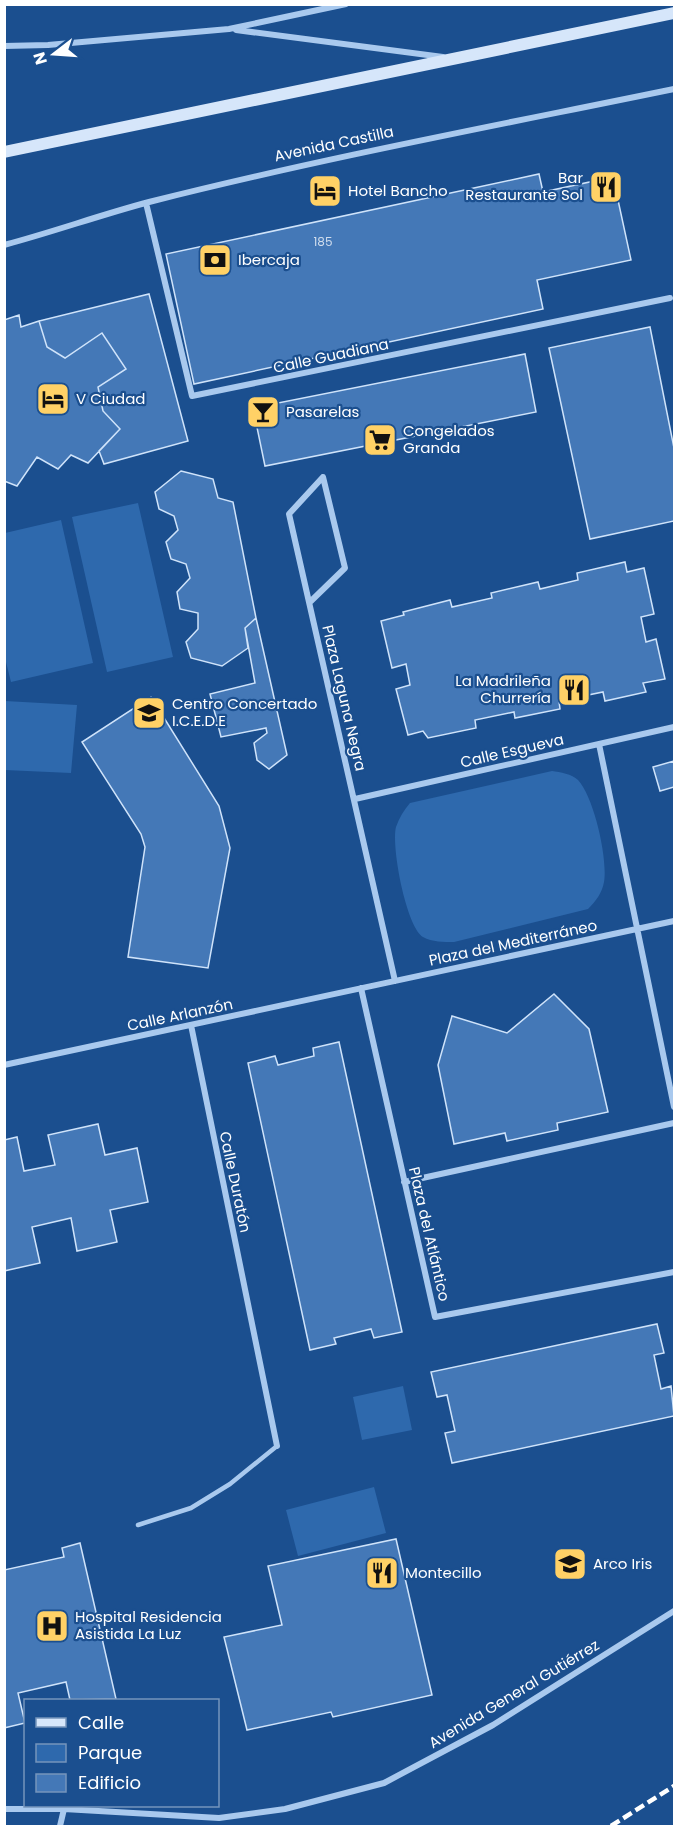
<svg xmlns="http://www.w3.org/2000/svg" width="679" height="1831" viewBox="0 0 679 1831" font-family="Poppins,sans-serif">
<rect width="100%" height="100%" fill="#1b4f8f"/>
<!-- green -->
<path fill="#2e69ad" d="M138 503 173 657 107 672 72 517Z
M61 520 93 663 11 682 4 654 5 533Z
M5 701 77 705 71 773 5 770Z
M552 771C560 772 572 774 578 780 594 797 608 859 604 882 602 893 596 901 588 909L454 942C444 942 432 942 423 937 406 926 391 846 396 827 399 818 404 810 410 803Z
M403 1386 412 1430 362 1440 353 1397Z
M374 1487 386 1533 298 1556 286 1510Z"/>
<!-- building -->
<path fill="#4478b7" stroke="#cfe3fa" stroke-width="1.5" d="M539 174 543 192 613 177 631 260 537 280 543 309 194 384 166 254Z
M149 294 188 441 104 464 99 451 120 429 103 411 98 387 126 369 102 333 65 358 47 347 39 321Z
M19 315 21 327 39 321 47 347 65 358 102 333 126 369 98 387 103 411 120 429 88 463 71 455 58 469 37 457 17 486 4 481V320Z
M650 327 674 448V521L590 539 549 348Z
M525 354 536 412 265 466 253 408Z
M181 471 213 479 218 498 233 502 256 618 245 628 248 648 222 666 191 658 186 642 198 629V613L180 609 177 592 190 578 186 564 171 559 166 542 178 530 174 516 159 509 155 492Z
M625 562 627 572 644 568 654 614 641 617 646 642 656 639 665 679 643 683 646 692 605 701 603 692 559 701 560 709 515 718 514 712 475 720 476 728 428 738 423 731 408 735 396 689 410 685 406 664 392 668 381 621 404 615 403 612 450 600 452 607 492 598 491 593 538 582 540 589 578 580 577 573Z
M256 618 287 755 269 769 257 760 254 743 267 733 266 728 221 737 210 694 255 683 245 628Z
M151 697 219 806 230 848 208 968 128 957 145 847 141 834 82 742Z
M674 761V787L660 791 653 767Z
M554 994 589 1029 608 1112 557 1123 558 1130 507 1141 505 1133 454 1144 438 1065 452 1016 507 1033Z
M339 1042 402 1332 374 1338 371 1329 334 1338 336 1344 310 1350 248 1063 275 1056 278 1065 314 1056 313 1048Z
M98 1124 105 1155 137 1148 148 1202 110 1210 117 1242 77 1251 71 1218 32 1227 40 1263 4 1271V1140L17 1137 24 1171 55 1165 48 1135Z
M657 1324 664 1353 654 1355 661 1389 671 1386 674 1416 452 1463 445 1433 455 1431 447 1395 437 1397 431 1372Z
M396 1539 432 1695 333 1717 331 1712 247 1730 224 1637 282 1625 268 1566Z
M80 1543 116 1699 70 1700 66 1682 18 1693 25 1723 4 1728V1570L64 1557 62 1548Z"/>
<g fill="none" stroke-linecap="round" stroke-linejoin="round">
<!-- lane -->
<path stroke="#a9c9ee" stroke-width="4.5" d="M138 1525 191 1508 230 1484 277 1446"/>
<!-- street -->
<path stroke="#a9c9ee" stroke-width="6" d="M236 30 443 57
M4 46 48 45 229 29 346 4
M146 203 192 396 670 298
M4 245C53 232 100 215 149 202 323 158 499 125 674 89
M310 602 345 568 323 477 289 514 395 981
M599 744 674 1107
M355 799 674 727
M361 988 435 1317 674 1272
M191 1025 277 1446
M4 1065 674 921
M404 1182 674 1123
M4 1809H64L219 1818 285 1809 384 1783 493 1725 674 1611
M60 1826 64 1809"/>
<!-- secondary -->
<path stroke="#d6e6fa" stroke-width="12" d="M4 152 674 13"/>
<!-- rail -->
<path stroke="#fff" stroke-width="4.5" stroke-dasharray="10 4.5" stroke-linecap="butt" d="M611 1826 674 1786"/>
</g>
<!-- icons -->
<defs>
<symbol id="restaurant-square" viewBox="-11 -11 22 22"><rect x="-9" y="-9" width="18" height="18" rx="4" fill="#ffd166" stroke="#1b4f8f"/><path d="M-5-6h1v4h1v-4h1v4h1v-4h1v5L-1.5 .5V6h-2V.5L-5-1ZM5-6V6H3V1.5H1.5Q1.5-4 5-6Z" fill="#111"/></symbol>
<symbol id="hotel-square" viewBox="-11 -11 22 22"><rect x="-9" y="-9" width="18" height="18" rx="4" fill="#ffd166" stroke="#1b4f8f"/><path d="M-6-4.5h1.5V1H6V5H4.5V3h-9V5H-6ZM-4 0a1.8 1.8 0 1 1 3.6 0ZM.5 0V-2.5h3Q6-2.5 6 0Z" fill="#111"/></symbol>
<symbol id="bank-square" viewBox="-11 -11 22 22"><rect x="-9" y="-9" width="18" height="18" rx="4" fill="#ffd166" stroke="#1b4f8f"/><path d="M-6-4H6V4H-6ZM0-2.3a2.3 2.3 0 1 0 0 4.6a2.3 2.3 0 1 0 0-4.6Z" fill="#111"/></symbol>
<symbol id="bar-square" viewBox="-11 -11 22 22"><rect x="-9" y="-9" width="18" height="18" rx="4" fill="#ffd166" stroke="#1b4f8f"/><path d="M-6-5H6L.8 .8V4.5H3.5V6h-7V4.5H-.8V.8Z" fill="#111"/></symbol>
<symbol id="supermarket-square" viewBox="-11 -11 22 22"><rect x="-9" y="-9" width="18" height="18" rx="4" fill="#ffd166" stroke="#1b4f8f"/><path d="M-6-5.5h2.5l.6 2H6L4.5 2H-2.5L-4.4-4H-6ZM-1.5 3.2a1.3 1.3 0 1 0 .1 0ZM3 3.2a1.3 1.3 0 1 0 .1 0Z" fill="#111"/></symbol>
<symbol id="school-square" viewBox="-11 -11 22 22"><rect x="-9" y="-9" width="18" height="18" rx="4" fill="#ffd166" stroke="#1b4f8f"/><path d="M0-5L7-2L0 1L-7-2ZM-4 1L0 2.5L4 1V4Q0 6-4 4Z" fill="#111"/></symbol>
<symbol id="hospital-square" viewBox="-11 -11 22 22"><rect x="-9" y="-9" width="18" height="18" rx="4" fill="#ffd166" stroke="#1b4f8f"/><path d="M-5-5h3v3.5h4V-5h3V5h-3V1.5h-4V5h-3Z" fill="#111"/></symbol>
</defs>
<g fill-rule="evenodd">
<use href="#restaurant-square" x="587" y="168" width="38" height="38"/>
<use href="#hotel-square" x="306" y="172" width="38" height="38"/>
<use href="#bank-square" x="196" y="241" width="38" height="38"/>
<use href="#hotel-square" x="34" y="380" width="38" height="38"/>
<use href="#bar-square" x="244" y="393" width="38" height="38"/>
<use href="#supermarket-square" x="361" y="421" width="38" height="38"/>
<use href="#restaurant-square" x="555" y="671" width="38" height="38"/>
<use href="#school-square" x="130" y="694" width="38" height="38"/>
<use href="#school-square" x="551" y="1545" width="38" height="38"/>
<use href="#restaurant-square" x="363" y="1554" width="38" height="38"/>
<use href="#hospital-square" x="33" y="1607" width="38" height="38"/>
</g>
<g text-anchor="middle" stroke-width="4.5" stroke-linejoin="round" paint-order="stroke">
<!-- number labels -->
<g font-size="12" fill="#d0dded">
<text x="323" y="246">185</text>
</g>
<!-- street labels -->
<g font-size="15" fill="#fff" stroke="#1b4f8f">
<text transform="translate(334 144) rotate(-12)" y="5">Avenida Castilla</text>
<text transform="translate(331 356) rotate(-12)" y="5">Calle Guadiana</text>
<text transform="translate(344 698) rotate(77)" y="5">Plaza Laguna Negra</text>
<text transform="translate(512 751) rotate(-13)" y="5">Calle Esgueva</text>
<text transform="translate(513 943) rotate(-12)" y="5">Plaza del Mediterráneo</text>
<text transform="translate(180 1015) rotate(-12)" y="5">Calle Arlanzón</text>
<text transform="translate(235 1182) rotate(78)" y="5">Calle Duratón</text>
<text transform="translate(429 1234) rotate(77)" y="5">Plaza del Atlántico</text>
<text transform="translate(514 1694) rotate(-31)" y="5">Avenida General Gutiérrez</text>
</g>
<!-- poi labels -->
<g font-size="15" fill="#fff" stroke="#1b4f8f" text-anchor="start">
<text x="583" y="183" text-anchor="end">Bar<tspan x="583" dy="17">Restaurante Sol</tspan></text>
<text x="348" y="196">Hotel Bancho</text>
<text x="238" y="265">Ibercaja</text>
<text x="76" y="404">V Ciudad</text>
<text x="286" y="417">Pasarelas</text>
<text x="403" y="436">Congelados<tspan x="403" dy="17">Granda</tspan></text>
<text x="551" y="686" text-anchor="end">La Madrileña<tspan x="551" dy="17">Churrería</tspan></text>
<text x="172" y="709">Centro Concertado<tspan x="172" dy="17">I.C.E.D.E</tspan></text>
<text x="593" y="1569">Arco Iris</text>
<text x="405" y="1578">Montecillo</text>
<text x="75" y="1622">Hospital Residencia<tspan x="75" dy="17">Asistida La Luz</tspan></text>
</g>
</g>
<!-- border -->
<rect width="679" height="1831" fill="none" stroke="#ffffff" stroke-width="12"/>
<!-- legend -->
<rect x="24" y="1699" width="195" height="108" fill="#1b4f8f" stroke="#7695bc" stroke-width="1.5"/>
<rect x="36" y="1718" width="30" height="9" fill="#d6e6fa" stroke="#7695bc" stroke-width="1.5"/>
<text x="78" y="1729" font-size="18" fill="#ffffff">Calle</text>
<rect x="36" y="1744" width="30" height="18" fill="#2e69ad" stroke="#7695bc" stroke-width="1.5"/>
<text x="78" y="1759" font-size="18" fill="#ffffff">Parque</text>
<rect x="36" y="1774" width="30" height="18" fill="#4478b7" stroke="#7695bc" stroke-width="1.5"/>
<text x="78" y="1789" font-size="18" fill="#ffffff">Edificio</text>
<!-- north arrow -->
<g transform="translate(54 54) rotate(253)" stroke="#1b4f8f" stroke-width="4.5" paint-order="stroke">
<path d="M0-4.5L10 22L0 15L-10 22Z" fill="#ffffff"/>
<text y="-9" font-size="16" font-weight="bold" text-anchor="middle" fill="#ffffff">N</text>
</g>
</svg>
